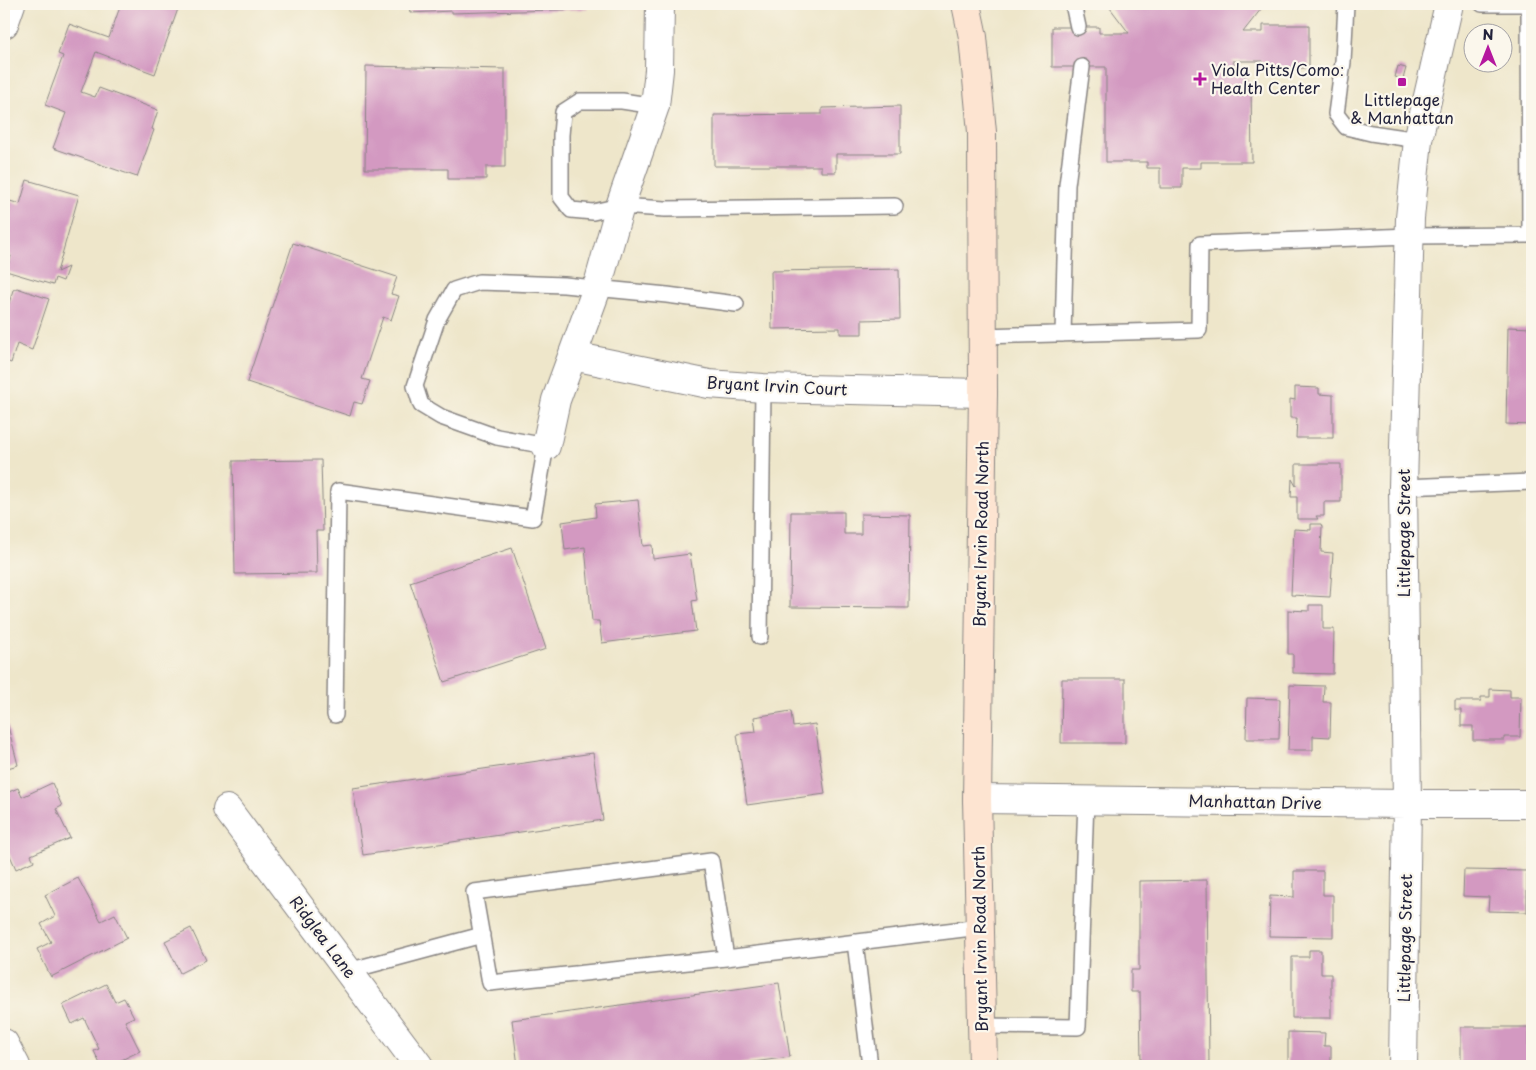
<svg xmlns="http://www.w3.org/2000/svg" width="1536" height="1070" viewBox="0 0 1536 1070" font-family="'Playpen Sans',sans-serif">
<rect width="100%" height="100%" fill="#fbf7ec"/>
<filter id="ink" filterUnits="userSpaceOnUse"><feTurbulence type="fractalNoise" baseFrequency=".02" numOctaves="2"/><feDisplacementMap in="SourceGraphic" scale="10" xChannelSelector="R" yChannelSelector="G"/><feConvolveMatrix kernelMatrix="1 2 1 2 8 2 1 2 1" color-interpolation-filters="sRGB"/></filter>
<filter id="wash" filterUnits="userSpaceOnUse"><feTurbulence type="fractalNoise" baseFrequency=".0096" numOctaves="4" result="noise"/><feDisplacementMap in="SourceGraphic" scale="20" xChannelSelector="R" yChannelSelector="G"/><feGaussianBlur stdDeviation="1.12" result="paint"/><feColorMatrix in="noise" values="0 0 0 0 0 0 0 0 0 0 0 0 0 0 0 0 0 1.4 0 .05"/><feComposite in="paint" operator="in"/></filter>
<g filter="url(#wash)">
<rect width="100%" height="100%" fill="#eee6ca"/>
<g id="blocks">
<!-- building -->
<path fill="#d399c1" d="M121 4H173L179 6 155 74 96 52 81 92 95 97 99 88 158 110 152 129 154 130 137 177 53 148 66 113 45 105 63 56 58 54 69 24 109 38Z
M409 4H586L587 9 452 13V11L410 13Z
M1107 4H1265L1243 32H1263V25H1309V68H1263V61H1232L1251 84 1252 162H1201V168H1182V188H1160V168H1147V162H1106V67H1052V27H1099V33H1129Z
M366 66 505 69V167H486V179H448V169H365Z
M1398 66 1406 68 1403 79 1395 77Z
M900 106V154H836V172H821V166H714V115L822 114V108Z
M27 180 79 195 57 272 68 267 63 281 55 278 53 285 6 271 11 256 4 254V221L10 201 20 204Z
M293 243 397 277 391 294 399 296 391 320 383 317 362 379 370 381 362 404 354 402 350 416 247 382Z
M899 269 900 319 862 320V334H840V328L772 329 771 271Z
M17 288 49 299 32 350 17 344 11 363 4 360V312L6 313 13 290Z
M1508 327 1532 328V425L1506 424Z
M1295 387 1319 388V394L1333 395V438H1296L1297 418H1290V399L1295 400Z
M321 460 323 531H316L317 573 235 574 233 461Z
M1296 464H1341V502H1324V516H1316L1318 519H1297V497H1291L1292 479 1296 486Z
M638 500 643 546 652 545 653 559 690 554 697 600 692 601 696 631 602 643 599 621H592L585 547 565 550 562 522 596 517 595 504Z
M791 512H844V534H861V514L910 515 909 608 790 607Z
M1311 524H1321L1322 527 1321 552 1333 553 1330 597 1291 595 1294 529 1311 530Z
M512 548 546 649 444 682 410 582Z
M1309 605H1323V629H1334L1333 674 1293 673V654H1288V610L1309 611Z
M1062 679H1125V743H1061Z
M1290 685 1324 686 1323 702H1331L1330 737 1313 736V750H1288Z
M1490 689 1510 690V697H1521L1520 737H1504V740H1473V726H1461V710H1455V701H1481V697H1490Z
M1247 698 1280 699 1279 739H1246Z
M4 711 18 765 4 769Z
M791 711 793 727 815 724 825 794 747 805 737 734 756 732 754 717Z
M593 753 603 820 363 855 353 788Z
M52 783 62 806 56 809 70 838 31 855 34 861 16 869 4 842V794L18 788 22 797Z
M1464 870 1527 871V912L1488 911 1489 897 1463 896Z
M1294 871H1323V895H1333V937L1269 936 1270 896 1294 897Z
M78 878 101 921 115 914 127 938 51 977 37 949 51 942 41 924 55 916 45 895Z
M1207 880 1209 1066H1141L1140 992H1131V970H1139V881Z
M191 928 206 960 180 973 165 941Z
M1309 950H1321V974H1331V1018H1292V957H1309Z
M779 983 790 1057 724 1066H518L512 1020Z
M106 984 115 1002 124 998 134 1017 125 1021 140 1051 109 1066H101L94 1051 99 1049 84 1018 72 1024 63 1005Z
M1461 1027H1528V1066H1461Z
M1288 1032 1325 1033 1324 1046H1331V1066H1288Z"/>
</g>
</g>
<g filter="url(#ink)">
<use href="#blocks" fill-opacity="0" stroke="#888482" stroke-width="1"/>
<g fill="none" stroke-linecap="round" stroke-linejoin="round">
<defs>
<path id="service" d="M1073 4 1078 27
M1346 4 1343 62 1336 114 1346 127 1371 133 1418 140
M1482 4H1522
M655 106 622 101H580L563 112 561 135V197L571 210 593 212 620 206 665 209 895 206
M1063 334 1067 185 1082 67
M983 336 1199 330 1200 244 1410 236 1530 235 1529 4
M1403 487 1532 482
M760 637 763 388
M335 715 338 491 533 518 546 446 497 437 441 417 421 405 415 386 437 320 454 290 479 282 564 285 667 295 736 304
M855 942 870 1066
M726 958 711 861 474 892 490 983 726 958 980 927
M348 971 482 935
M982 1026 1078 1027 1086 800"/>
<path id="minor" d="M4 24 11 4
M573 356 709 384 763 388 983 393
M546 446 556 400 597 288 620 206 655 106 659 70 660 4
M977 799 1407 804H1532
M227 809 419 1066
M4 1043 16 1066
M1403 1066 1407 804 1403 487 1410 218 1418 140 1449 4"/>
<path id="secondary" d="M966 4 973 37 982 132 983 393 977 799 983 1066"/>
</defs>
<!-- service casing -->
<use href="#service" stroke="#888482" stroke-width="18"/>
<!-- minor casing -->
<use href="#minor" stroke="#888482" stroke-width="30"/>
<!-- secondary casing -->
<use href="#secondary" stroke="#888482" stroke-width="30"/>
<!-- service -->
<use href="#service" stroke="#fff" stroke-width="15"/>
<!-- minor -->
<use href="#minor" stroke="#fff" stroke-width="28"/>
<!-- secondary -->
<use href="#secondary" stroke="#fde4d1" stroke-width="28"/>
</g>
</g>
<!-- markers -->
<g fill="#b5179e" stroke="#fbf7ec" stroke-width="2">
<path d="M1197.5 71.5h5v5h5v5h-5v5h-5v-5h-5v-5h5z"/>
<rect x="1397" y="77" width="10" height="10" rx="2.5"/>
</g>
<g text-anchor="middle" stroke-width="4.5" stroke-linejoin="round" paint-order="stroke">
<!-- poi labels -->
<g font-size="16" fill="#22223b" stroke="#fbf7ec" text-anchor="start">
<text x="1211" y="76">Viola Pitts/Como:<tspan x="1211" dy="18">Health Center</tspan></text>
<text x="1402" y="106" text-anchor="middle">Littlepage<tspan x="1402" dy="18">&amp; Manhattan</tspan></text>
</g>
<!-- street labels -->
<g font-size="16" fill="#22223b" stroke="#fbf7ec">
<text transform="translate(777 386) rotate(3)" y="6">Bryant Irvin Court</text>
<text transform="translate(1404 533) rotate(-90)" y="6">Littlepage Street</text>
<text transform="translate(981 534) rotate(-89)" y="6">Bryant Irvin Road North</text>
<text transform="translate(1255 802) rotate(1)" y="6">Manhattan Drive</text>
<text transform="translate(323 937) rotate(53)" y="6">Ridglea Lane</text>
<text transform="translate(1405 938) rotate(-89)" y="6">Littlepage Street</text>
<text transform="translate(980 939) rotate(-91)" y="6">Bryant Irvin Road North</text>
</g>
</g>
<!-- margin -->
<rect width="1536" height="1070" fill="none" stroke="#fbf7ec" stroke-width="20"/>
<!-- north arrow -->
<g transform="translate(1488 48)"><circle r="24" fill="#fbf7ec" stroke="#a4a2a5"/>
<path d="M0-4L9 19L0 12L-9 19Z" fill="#b5179e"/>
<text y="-8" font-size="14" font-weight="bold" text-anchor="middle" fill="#22223b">N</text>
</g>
</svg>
